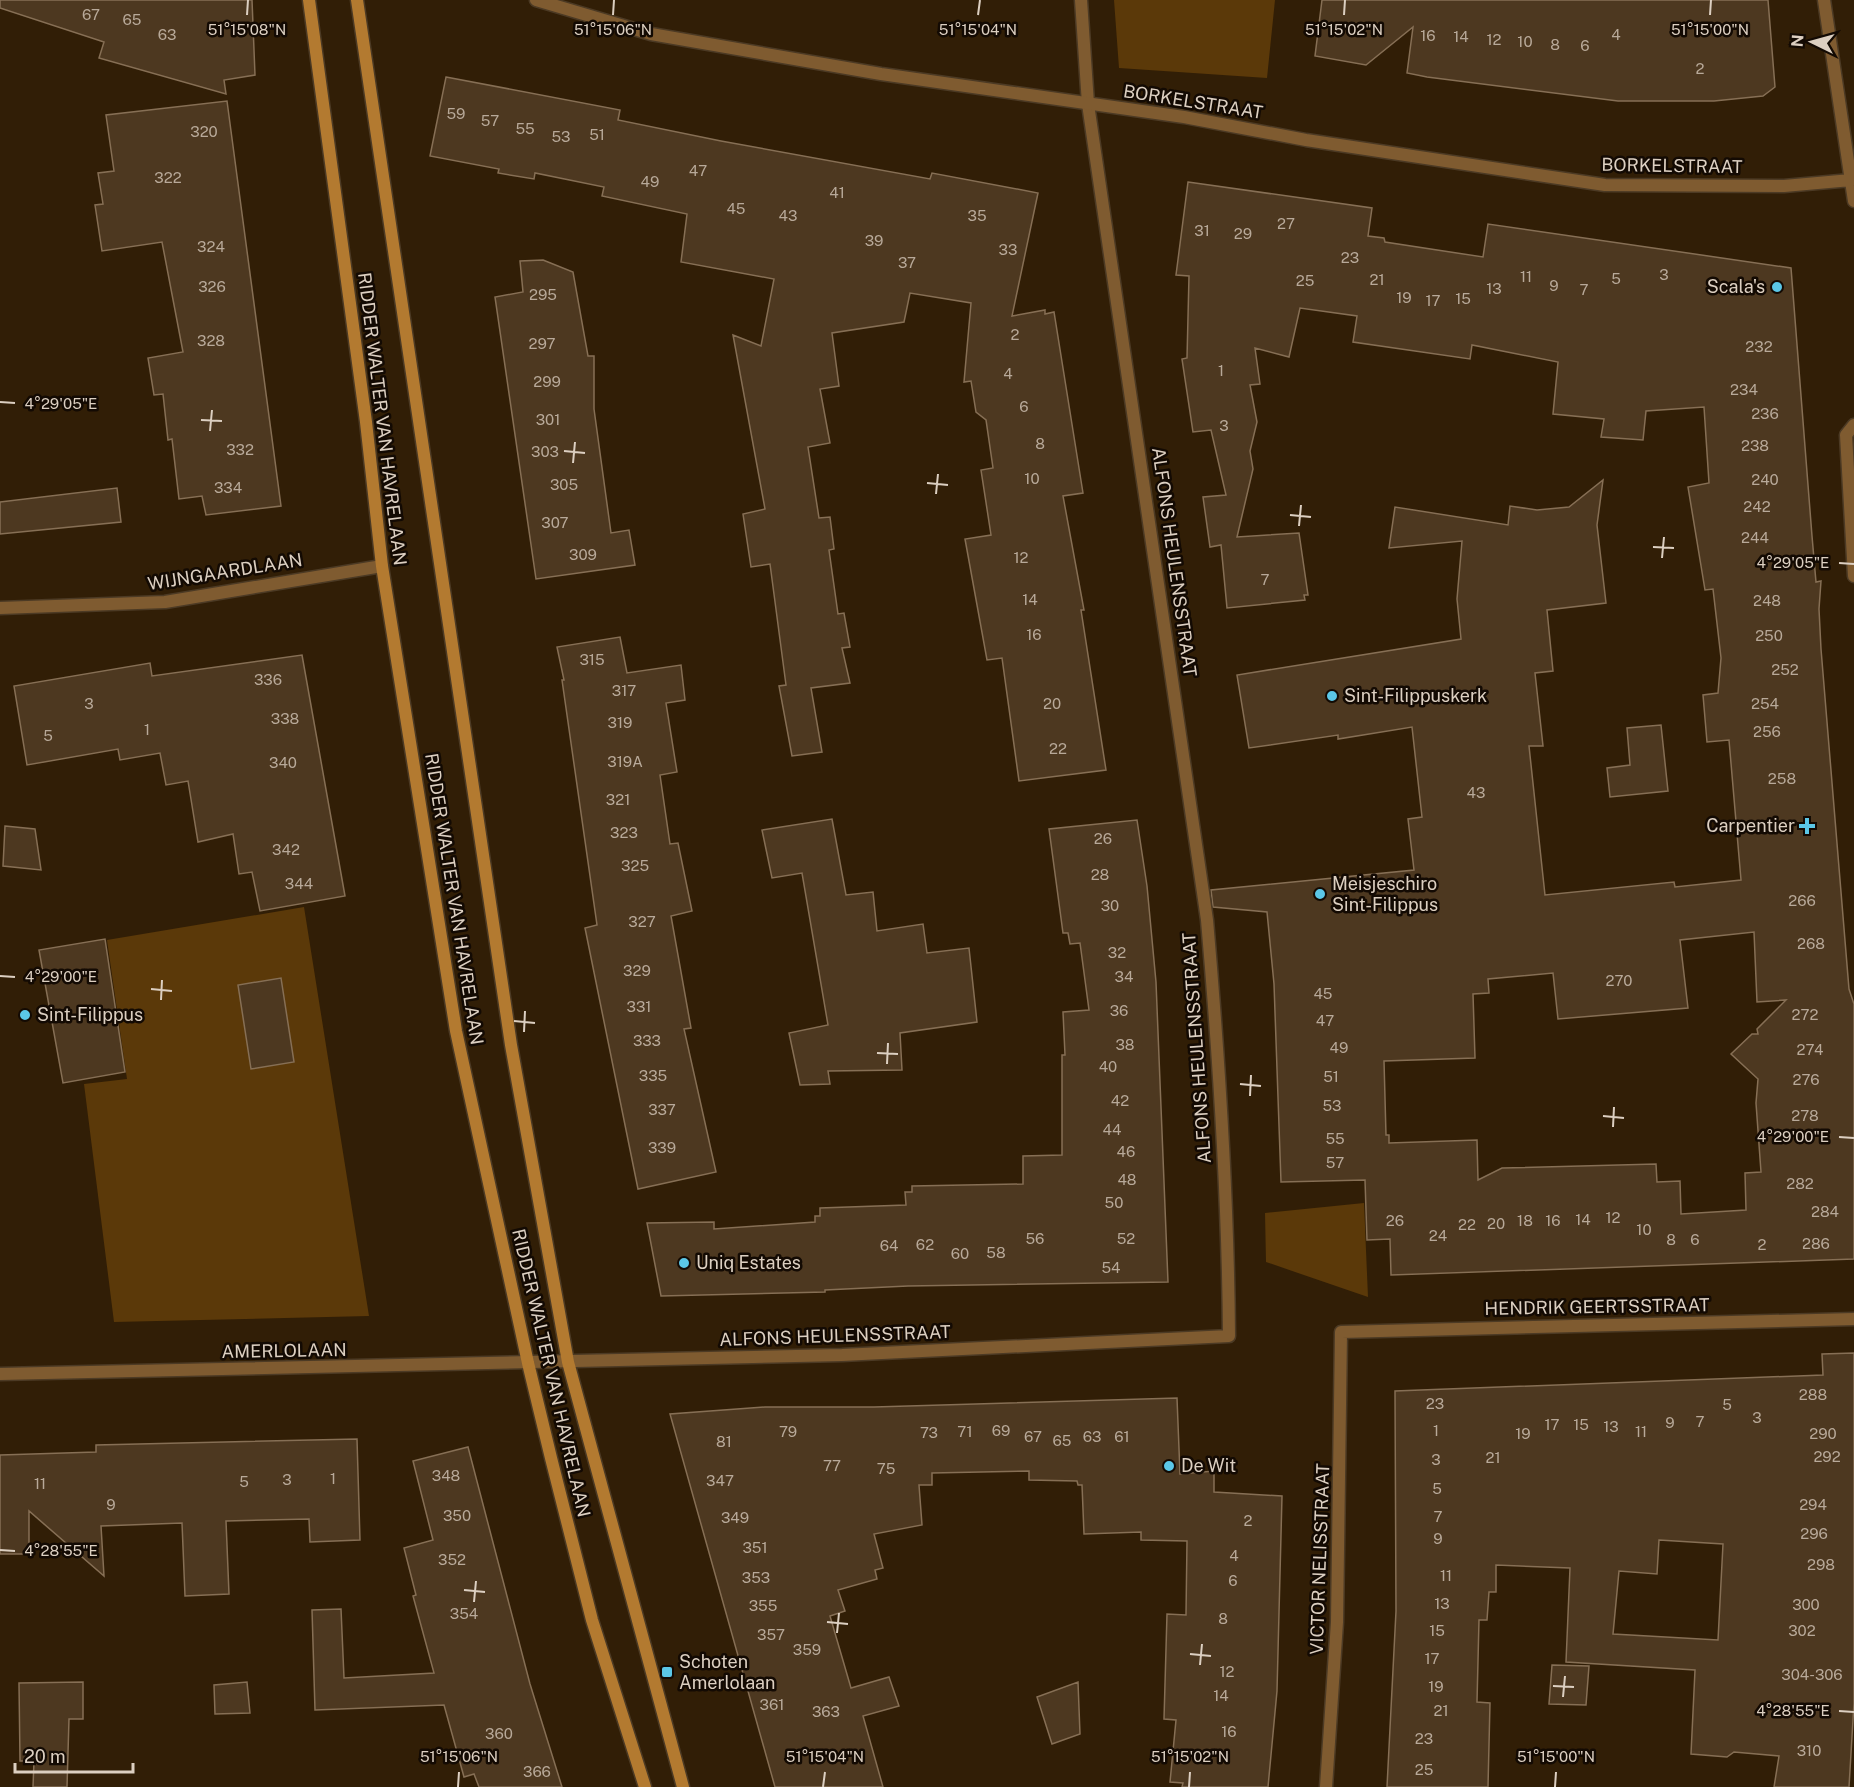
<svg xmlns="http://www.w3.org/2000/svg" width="1854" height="1787" viewBox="0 0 1854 1787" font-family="'Public Sans',sans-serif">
<rect width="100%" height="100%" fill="#311e06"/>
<!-- green -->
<path fill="#5b3909" d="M1114 0H1275L1267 78 1119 68Z
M304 907 369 1316 114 1322 84 1084 127 1079 107 940Z
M1364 1203 1368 1297 1266 1262 1265 1213Z"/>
<!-- building -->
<path fill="#4d3820" stroke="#866f55" stroke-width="1.5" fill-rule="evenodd" d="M0 0H252L255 75 224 80 226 94 99 58 104 42 0 8Z
M1322 0H1768L1775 87 1763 96 1714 101H1618L1427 77 1407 73 1413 27 1366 65 1315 56Z
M446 77 620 110 618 120 721 141 930 179 932 173 1038 193 1012 316 1045 310V314L1054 312 1083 493 1063 496 1084 610H1081L1106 770 1019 781 1002 658 987 660 965 539 991 535 981 470 993 468 986 420 976 412 971 381 964 382 971 303 910 293 904 322 832 333 839 386 820 389 830 443 808 447 819 518 830 517 834 549 829 550 838 614 844 613 850 647 842 648 850 683 811 688 822 752 792 756 779 686 786 685 770 564 751 567 743 514 765 509 733 335 761 346 774 279 681 262 687 214 602 196 604 187 535 173 534 179 498 173 499 169 430 156Z
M227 101 281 506 206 515 202 496 179 499 172 439 168 440 163 394 154 395 148 358 183 352 162 242 102 251 95 205 103 204 98 173 114 171 106 115Z
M1188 182 1372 208 1368 236 1384 238 1385 242 1483 257 1488 224 1791 268 1812 536 1816 582 1821 581 1819 609 1821 649 1849 989 1854 1004V1259L1391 1275 1390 1239 1367 1240 1365 1180 1281 1182 1274 984 1267 912 1213 907 1211 890 1414 870 1408 819 1422 817 1412 727 1338 739V735L1249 748 1237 675 1461 639 1457 599 1462 541 1389 548 1395 507 1508 525 1510 506 1537 510 1569 507 1603 480 1597 525 1606 603 1547 610 1553 671 1535 673 1543 746H1529L1545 895 1674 882 1675 887 1741 880 1729 740 1707 742 1703 695 1718 693 1721 658 1713 589 1705 590 1688 487 1709 483 1704 407 1646 411 1643 440 1601 437 1604 419 1553 414 1558 362 1472 345 1470 359 1353 342 1357 316 1300 308 1289 357 1255 348 1260 384 1250 385 1257 422 1250 451 1253 469 1237 537 1299 533 1308 595H1304L1305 600 1227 608 1221 545 1210 547 1203 497 1226 495 1211 430 1193 432 1182 359 1187 358 1189 276 1176 275ZM1754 932 1757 1002 1786 1000 1757 1029 1758 1034H1752L1731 1054 1758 1079 1756 1103 1761 1172 1745 1173 1746 1210 1681 1214 1680 1181 1657 1182 1656 1164 1502 1168 1478 1180 1477 1140 1389 1143V1135H1386L1384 1061 1475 1058 1473 994 1489 993 1488 979 1553 973 1558 1019 1688 1008 1680 940Z
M543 260 573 272 588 356H594V409L611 533 629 530 635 565 536 579 495 297 523 292 520 261Z
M117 488 121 522 0 534V502Z
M620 637 627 673 681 665 685 700 666 703 677 772 660 775 670 844 678 843 692 911 671 916 691 1028 684 1029 716 1172 638 1189 585 928 597 925 562 680H564L557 647Z
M302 655 345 896 260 911 252 872 239 874 233 834 198 842 188 781 166 785 160 753 120 760 118 749 27 765 14 686 150 663 152 676Z
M1661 725 1668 791 1610 797 1607 768 1630 765 1627 728Z
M832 819 846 895 873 892 877 931 923 924 927 953 969 948 977 1022 900 1033 902 1070 828 1071 830 1084 800 1085 789 1033 828 1025 802 873 772 878 762 830Z
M1137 820 1147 886 1156 982 1168 1282 908 1286 825 1290V1292L661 1296 647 1223 714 1222V1229L815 1222V1216H820V1208L906 1205 905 1192H912V1186L1023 1184V1156L1062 1155V1055H1065L1063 1012 1089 1010 1080 943 1070 944 1068 933H1063L1049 829Z
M5 826 35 829 41 870 3 866Z
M105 939 125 1072 63 1083 39 950Z
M281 978 294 1062 251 1069 238 985Z
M1854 1353V1703L1849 1787H1774L1779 1756 1734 1752 1727 1757 1691 1754 1695 1670 1566 1662 1570 1568 1496 1565V1592H1489L1487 1620H1479L1477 1702 1490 1703 1488 1787H1387L1396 1611 1395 1391 1823 1375 1822 1354ZM1659 1540 1723 1544 1718 1640 1613 1634 1619 1571 1657 1574Z
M1177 1398 1180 1474 1214 1471V1492L1282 1496 1277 1691 1268 1787H1182L1183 1783 1170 1782 1176 1720 1164 1719 1167 1614 1186 1615 1187 1541 1141 1540V1532L1084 1534 1082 1485H1078L1077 1481 1029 1480V1471L932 1473V1485H919L922 1525 874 1534 883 1568 875 1570 877 1579 838 1590 845 1611 830 1616 851 1688 889 1677 899 1706 863 1716 883 1787H775L670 1414 765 1407H874Z
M357 1439 360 1540 310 1542 309 1519 226 1521 229 1594 185 1596 182 1523 101 1526 104 1576 29 1511V1554H0V1455L96 1452V1445Z
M468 1447 530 1684 562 1787H479L474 1774 464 1777 444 1705 315 1710 312 1610 341 1609 344 1678 434 1673 413 1596 416 1595 404 1548 433 1540 413 1461Z
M1552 1665 1589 1666 1586 1705 1549 1704Z
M83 1682V1719H69L67 1787H33L34 1761H20L19 1683Z
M247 1682 250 1713 215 1714 214 1685Z
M1078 1682 1080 1734 1052 1744 1037 1697Z"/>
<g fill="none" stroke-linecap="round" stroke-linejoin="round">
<defs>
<path id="minor" d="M1854 425 1846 435 1854 576
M0 608 165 602 382 566
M0 1374 842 1355 1229 1336C1228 1197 1219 1058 1207 920L1088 104 1081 0
M1326 1787 1337 1622 1341 1332 1854 1319"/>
<path id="tertiary" d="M536 0 651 34 881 74 1184 117 1306 140 1605 185 1784 186 1851 180
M1824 0 1854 201"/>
<path id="secondary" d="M309 0 366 422 382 566 456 1031 528 1363 551 1458 592 1620 645 1787
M357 0 511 1045 568 1362 683 1787"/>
</defs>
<!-- minor casing -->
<use href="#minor" stroke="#4c3a24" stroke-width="15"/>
<!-- tertiary casing -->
<use href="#tertiary" stroke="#4c3a24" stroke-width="15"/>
<!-- secondary casing -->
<use href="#secondary" stroke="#4c3a24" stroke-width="15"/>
<!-- minor -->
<use href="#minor" stroke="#7f5b30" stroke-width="12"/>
<!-- tertiary -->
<use href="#tertiary" stroke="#7f5b30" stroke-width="12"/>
<!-- secondary -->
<use href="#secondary" stroke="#b37a30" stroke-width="12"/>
</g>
<!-- ticks -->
<path fill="none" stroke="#dccfc1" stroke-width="2" d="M247 15 248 0M613 15 614 0M978 15 980 0M1344 15 1345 0M1710 15 1711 0M0 402 15 403M201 420 222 421M210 431 212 410M564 451 585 453M573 463 575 442M927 483 948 485M936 494 938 474M1290 515 1311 517M1299 526 1301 505M1653 547 1674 548M1662 558 1664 537M1839 563 1854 564M0 976 15 977M151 989 172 991M161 1000 162 980M514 1021 535 1023M524 1032 525 1011M877 1053 898 1054M887 1064 888 1043M1240 1084 1261 1086M1250 1096 1251 1075M1603 1116 1624 1118M1613 1127 1614 1107M1839 1137 1854 1138M0 1550 15 1551M464 1590 485 1592M474 1602 476 1581M827 1622 848 1624M837 1633 839 1613M1190 1654 1211 1656M1200 1665 1202 1644M1553 1686 1574 1687M1563 1697 1565 1676M1839 1711 1854 1712M458 1787 459 1772M823 1787 825 1772M1189 1787 1190 1772M1555 1787 1556 1772"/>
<!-- markers -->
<g fill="#5bc7e7" stroke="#130a03" stroke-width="2">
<circle cx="1777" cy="287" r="6"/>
<circle cx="1332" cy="696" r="6"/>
<path d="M1804 817h6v6h6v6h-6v6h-6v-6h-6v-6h6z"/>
<circle cx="1320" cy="894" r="6"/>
<circle cx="25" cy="1015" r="6"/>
<circle cx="684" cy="1263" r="6"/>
<circle cx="1169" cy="1466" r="6"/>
<rect x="661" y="1666" width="12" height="12" rx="3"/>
</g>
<g text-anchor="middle" stroke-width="5" stroke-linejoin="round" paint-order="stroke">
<!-- number labels -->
<g font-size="15" fill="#b8a999">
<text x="91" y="20">67</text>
<text x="132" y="25">65</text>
<text x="167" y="40">63</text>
<text x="1616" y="40">4</text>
<text x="1428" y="41">16</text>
<text x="1461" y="42">14</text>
<text x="1494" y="45">12</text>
<text x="1525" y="47">10</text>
<text x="1555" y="50">8</text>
<text x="1585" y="51">6</text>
<text x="1700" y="74">2</text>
<text x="456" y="119">59</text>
<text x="490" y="126">57</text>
<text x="525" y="134">55</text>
<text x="204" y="137">320</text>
<text x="597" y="140">51</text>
<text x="561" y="142">53</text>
<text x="698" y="176">47</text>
<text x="168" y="183">322</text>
<text x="650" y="187">49</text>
<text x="837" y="198">41</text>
<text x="736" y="214">45</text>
<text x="788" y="221">43</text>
<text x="977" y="221">35</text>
<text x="1286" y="229">27</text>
<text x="1202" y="236">31</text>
<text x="1243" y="239">29</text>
<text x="874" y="246">39</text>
<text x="211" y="252">324</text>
<text x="1008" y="255">33</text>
<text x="1350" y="263">23</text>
<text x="907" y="268">37</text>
<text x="1664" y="280">3</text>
<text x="1526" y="282">11</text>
<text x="1616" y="284">5</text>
<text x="1377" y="285">21</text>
<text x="1305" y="286">25</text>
<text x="1554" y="291">9</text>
<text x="212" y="292">326</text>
<text x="1494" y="294">13</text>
<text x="1584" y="295">7</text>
<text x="543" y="300">295</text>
<text x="1404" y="303">19</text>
<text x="1463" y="304">15</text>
<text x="1433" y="306">17</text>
<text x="1015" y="340">2</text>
<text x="211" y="346">328</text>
<text x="542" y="349">297</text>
<text x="1759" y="352">232</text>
<text x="1221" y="376">1</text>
<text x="1008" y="379">4</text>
<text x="547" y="387">299</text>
<text x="1744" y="395">234</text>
<text x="1024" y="412">6</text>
<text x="1765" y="419">236</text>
<text x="548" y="425">301</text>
<text x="1224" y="431">3</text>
<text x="1040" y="449">8</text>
<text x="1755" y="451">238</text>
<text x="240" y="455">332</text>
<text x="545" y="457">303</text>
<text x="1032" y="484">10</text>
<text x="1765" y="485">240</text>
<text x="564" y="490">305</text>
<text x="228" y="493">334</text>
<text x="1757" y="512">242</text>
<text x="555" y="528">307</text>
<text x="1755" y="543">244</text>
<text x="583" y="560">309</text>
<text x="1021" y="563">12</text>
<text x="1265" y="585">7</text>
<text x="1030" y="605">14</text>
<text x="1767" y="606">248</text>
<text x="1034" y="640">16</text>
<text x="1769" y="641">250</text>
<text x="592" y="665">315</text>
<text x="1785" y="675">252</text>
<text x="268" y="685">336</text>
<text x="624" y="696">317</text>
<text x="89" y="709">3</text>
<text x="1052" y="709">20</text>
<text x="1765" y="709">254</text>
<text x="285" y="724">338</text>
<text x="620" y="728">319</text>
<text x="147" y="735">1</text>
<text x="1767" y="737">256</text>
<text x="48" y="741">5</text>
<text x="1058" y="754">22</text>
<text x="625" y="767">319A</text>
<text x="283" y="768">340</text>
<text x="1782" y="784">258</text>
<text x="1476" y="798">43</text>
<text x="618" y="805">321</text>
<text x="624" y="838">323</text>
<text x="1103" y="844">26</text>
<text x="286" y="855">342</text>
<text x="635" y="871">325</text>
<text x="1100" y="880">28</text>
<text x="299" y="889">344</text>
<text x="1802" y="906">266</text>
<text x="1110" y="911">30</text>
<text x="642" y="927">327</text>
<text x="1811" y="949">268</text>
<text x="1117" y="958">32</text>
<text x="637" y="976">329</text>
<text x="1124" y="982">34</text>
<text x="1619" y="986">270</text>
<text x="1323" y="999">45</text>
<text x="639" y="1012">331</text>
<text x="1119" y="1016">36</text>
<text x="1805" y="1020">272</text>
<text x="1325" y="1026">47</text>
<text x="647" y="1046">333</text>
<text x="1125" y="1050">38</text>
<text x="1339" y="1053">49</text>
<text x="1810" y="1055">274</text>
<text x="1108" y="1072">40</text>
<text x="653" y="1081">335</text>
<text x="1331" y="1082">51</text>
<text x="1806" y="1085">276</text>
<text x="1120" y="1106">42</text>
<text x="1332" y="1111">53</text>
<text x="662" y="1115">337</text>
<text x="1805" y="1121">278</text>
<text x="1112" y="1135">44</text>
<text x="1335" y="1144">55</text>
<text x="662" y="1153">339</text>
<text x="1126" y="1157">46</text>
<text x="1335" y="1168">57</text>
<text x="1127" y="1185">48</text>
<text x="1800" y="1189">282</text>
<text x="1114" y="1208">50</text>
<text x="1825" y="1217">284</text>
<text x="1613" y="1223">12</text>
<text x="1583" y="1225">14</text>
<text x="1395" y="1226">26</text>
<text x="1525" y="1226">18</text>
<text x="1553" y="1226">16</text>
<text x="1496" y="1229">20</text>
<text x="1467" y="1230">22</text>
<text x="1644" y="1235">10</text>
<text x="1438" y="1241">24</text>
<text x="1035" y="1244">56</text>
<text x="1126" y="1244">52</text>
<text x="1671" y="1245">8</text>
<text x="1695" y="1245">6</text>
<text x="1816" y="1249">286</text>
<text x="925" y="1250">62</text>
<text x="1762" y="1250">2</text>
<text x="889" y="1251">64</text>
<text x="996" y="1258">58</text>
<text x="960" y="1259">60</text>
<text x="1111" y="1273">54</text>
<text x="1813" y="1400">288</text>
<text x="1435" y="1409">23</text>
<text x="1727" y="1410">5</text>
<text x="1757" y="1423">3</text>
<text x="1700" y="1427">7</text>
<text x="1670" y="1428">9</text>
<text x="1552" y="1430">17</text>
<text x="1581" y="1430">15</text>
<text x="1611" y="1432">13</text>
<text x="1001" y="1436">69</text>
<text x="1436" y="1436">1</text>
<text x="788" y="1437">79</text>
<text x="965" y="1437">71</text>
<text x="1641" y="1437">11</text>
<text x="929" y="1438">73</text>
<text x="1523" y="1439">19</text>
<text x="1823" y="1439">290</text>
<text x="1033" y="1442">67</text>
<text x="1092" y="1442">63</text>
<text x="1122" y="1442">61</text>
<text x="1062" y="1446">65</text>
<text x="724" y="1447">81</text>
<text x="1827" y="1462">292</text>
<text x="1493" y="1463">21</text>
<text x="1436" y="1465">3</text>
<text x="832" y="1471">77</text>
<text x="886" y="1474">75</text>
<text x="446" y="1481">348</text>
<text x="333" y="1484">1</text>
<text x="287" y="1485">3</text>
<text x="720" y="1486">347</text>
<text x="244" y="1487">5</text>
<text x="40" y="1489">11</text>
<text x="1437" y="1494">5</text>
<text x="111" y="1510">9</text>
<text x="1813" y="1510">294</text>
<text x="457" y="1521">350</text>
<text x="1438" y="1522">7</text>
<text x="735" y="1523">349</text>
<text x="1248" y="1526">2</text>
<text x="1814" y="1539">296</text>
<text x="1438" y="1544">9</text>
<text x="755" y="1553">351</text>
<text x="1234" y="1561">4</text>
<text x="452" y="1565">352</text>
<text x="1821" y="1570">298</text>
<text x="1446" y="1581">11</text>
<text x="756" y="1583">353</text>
<text x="1233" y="1586">6</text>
<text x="1442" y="1609">13</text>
<text x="1806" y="1610">300</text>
<text x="763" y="1611">355</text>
<text x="464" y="1619">354</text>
<text x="1223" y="1624">8</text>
<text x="1437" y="1636">15</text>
<text x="1802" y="1636">302</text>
<text x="771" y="1640">357</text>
<text x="807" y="1655">359</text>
<text x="1432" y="1664">17</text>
<text x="1227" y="1677">12</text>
<text x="1812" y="1680">304-306</text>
<text x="1436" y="1692">19</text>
<text x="1221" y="1701">14</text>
<text x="772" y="1710">361</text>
<text x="1441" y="1716">21</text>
<text x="826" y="1717">363</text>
<text x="1229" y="1737">16</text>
<text x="499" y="1739">360</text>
<text x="1424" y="1744">23</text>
<text x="1809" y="1756">310</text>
<text x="1424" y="1775">25</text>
<text x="537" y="1777">366</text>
</g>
<!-- street labels -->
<g font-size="18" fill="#dccfc1" stroke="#130a03">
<text transform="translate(1193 102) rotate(9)" y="6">BORKELSTRAAT</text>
<text transform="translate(1672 166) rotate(1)" y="6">BORKELSTRAAT</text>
<text transform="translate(382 419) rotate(83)" y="6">RIDDER WALTER VAN HAVRELAAN</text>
<text transform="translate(1174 562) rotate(82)" y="6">ALFONS HEULENSSTRAAT</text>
<text transform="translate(225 572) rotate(-9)" y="6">WIJNGAARDLAAN</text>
<text transform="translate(454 899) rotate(81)" y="6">RIDDER WALTER VAN HAVRELAAN</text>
<text transform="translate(1197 1048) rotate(-94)" y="6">ALFONS HEULENSSTRAAT</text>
<text transform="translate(1597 1307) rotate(-1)" y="6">HENDRIK GEERTSSTRAAT</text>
<text transform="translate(835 1336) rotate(-2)" y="6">ALFONS HEULENSSTRAAT</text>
<text transform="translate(284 1351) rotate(-1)" y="6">AMERLOLAAN</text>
<text transform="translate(551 1373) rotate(77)" y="6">RIDDER WALTER VAN HAVRELAAN</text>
<text transform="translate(1320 1559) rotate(-88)" y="6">VICTOR NELISSTRAAT</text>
</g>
<!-- poi labels -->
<g font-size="18" fill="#dccfc1" stroke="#130a03" text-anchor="start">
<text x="1765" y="293" text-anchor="end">Scala's</text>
<text x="1344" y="702">Sint-Filippuskerk</text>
<text x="1795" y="832" text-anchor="end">Carpentier</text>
<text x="1332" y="890">Meisjeschiro<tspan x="1332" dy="21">Sint-Filippus</tspan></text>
<text x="37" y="1021">Sint-Filippus</text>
<text x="696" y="1269">Uniq Estates</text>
<text x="1181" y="1472">De Wit</text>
<text x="679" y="1668">Schoten<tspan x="679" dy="21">Amerlolaan</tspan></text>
</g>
</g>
<g font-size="15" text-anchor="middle" fill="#dccfc1" stroke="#130a03" stroke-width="5" stroke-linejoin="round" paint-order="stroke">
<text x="247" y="35">51°15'08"N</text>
<text x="613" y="35">51°15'06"N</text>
<text x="978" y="35">51°15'04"N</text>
<text x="1344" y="35">51°15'02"N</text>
<text x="1710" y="35">51°15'00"N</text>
<text x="61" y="409">4°29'05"E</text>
<text x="1793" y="568">4°29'05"E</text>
<text x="61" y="982">4°29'00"E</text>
<text x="1793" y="1142">4°29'00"E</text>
<text x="61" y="1556">4°28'55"E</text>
<text x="1793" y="1716">4°28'55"E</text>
<text x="459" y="1762">51°15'06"N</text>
<text x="825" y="1762">51°15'04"N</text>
<text x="1190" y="1762">51°15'02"N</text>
<text x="1556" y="1762">51°15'00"N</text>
</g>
<!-- north arrow -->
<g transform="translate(1812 42) rotate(275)" stroke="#130a03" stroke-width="4.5" paint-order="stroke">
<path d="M0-4.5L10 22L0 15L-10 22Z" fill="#dccfc1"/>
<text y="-9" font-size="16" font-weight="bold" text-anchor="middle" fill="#dccfc1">N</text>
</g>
<!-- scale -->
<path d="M15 1763v9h118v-9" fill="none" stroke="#dccfc1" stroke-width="3"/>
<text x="24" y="1763" font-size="18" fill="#dccfc1" stroke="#130a03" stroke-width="4.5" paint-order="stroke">20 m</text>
</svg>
